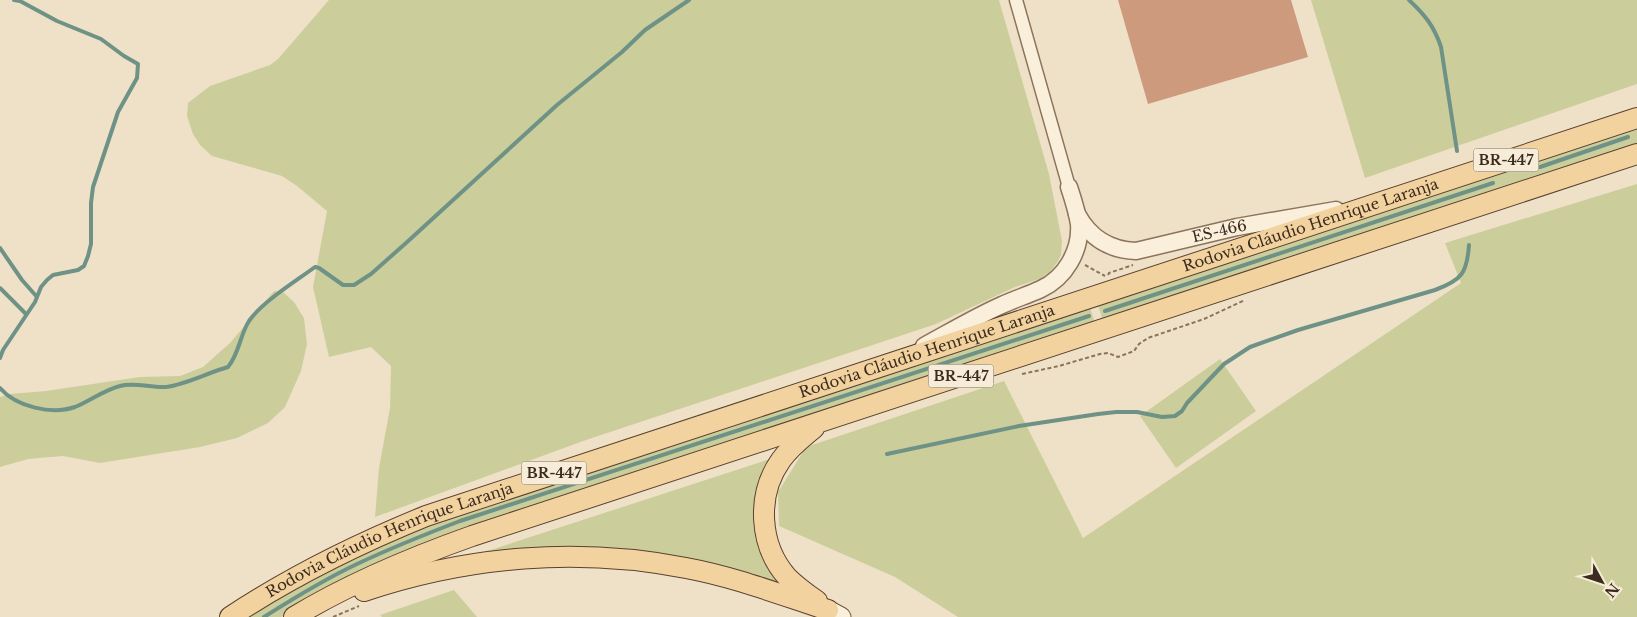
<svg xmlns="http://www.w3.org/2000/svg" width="1637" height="617" viewBox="0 0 1637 617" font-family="'Libre Baskerville',serif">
<rect width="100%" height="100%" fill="#efe1c7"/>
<!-- green -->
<path fill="#cbce9b" d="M329 0H999L1049 174 1062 241 1061 255 1058 261 1050 272 1039 279 1015 287 936 324 586 440 375 517 379 468 390 408 391 366 371 347 329 357 313 287 327 211 297 186 282 176 212 156 200 145 193 134 187 116 188 103 210 86 270 65 278 59Z
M1311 0H1637V84L1365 178Z
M1637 125V147L1103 321 1097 302Z
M1637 184V617H958L895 577 779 526 778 492 806 447 1004 381 1083 538 1461 283 1445 243Z
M274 291 283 292 294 302 304 318 307 344 301 371 285 407 268 423 237 438 200 447 100 463 63 456 28 459 0 467V397L10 394 46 391 140 377 180 376 203 367 230 343Z
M1089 304 1095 324 303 604 281 617H243L393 536Z
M1220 359 1256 411 1176 468 1140 416Z
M776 457 760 493 789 591 737 572 466 558Z
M454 590 477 617H382L380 615Z"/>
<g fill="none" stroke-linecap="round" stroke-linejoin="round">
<!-- stream -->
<path stroke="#6f9287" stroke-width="4" d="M1409 0C1425 15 1434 26 1441 47L1457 151
M1540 167 1628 137
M0 248 22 280 37 297
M0 288 26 314
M1105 311 1493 183
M0 358 3 350 35 302 41 287 47 280 53 275 78 270 84 266 88 256 91 244V203L93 187 118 112 137 78 138 64 124 56 101 39 57 21 20 1 14 0
M0 388C16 407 52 415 75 407 90 401 104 390 120 386 134 382 151 388 166 387 187 384 207 373 228 367 239 354 240 335 249 321 262 302 296 281 315 267L319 268 343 285H354L371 274 406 243 557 105 622 52 645 30 689 0
M887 454 1019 426 1098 414 1116 412H1137L1162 417 1175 416 1182 411 1187 403 1224 364 1250 347 1298 330 1435 290C1462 280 1467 273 1469 245
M264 617C294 598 325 579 357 564 391 548 426 534 460 521L1089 316"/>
</g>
<!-- building -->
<path fill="#ce9a7d" d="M1118 0H1291L1308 57 1148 104Z"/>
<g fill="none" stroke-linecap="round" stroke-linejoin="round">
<defs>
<path id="minor" d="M1016 0 1069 187"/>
<g id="tertiary">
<path id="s1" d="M1077 214C1090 238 1109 250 1136 251L1237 227 1336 210"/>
<path d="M924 346C950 332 975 317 1002 305 1015 299 1028 295 1041 289 1065 278 1081 251 1079 224 1077 211 1073 199 1069 187"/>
</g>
<path id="secondary" d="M828 610 841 617"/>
<g id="primary">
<path d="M814 428C802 438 790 447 781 460 756 495 759 545 787 577 796 586 807 594 817 601"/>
<path d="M364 591C468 556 578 547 686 568 735 577 781 595 828 610"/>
<path id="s2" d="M230 617C292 576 357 544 426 516L1637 118"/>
<path d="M294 617C350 583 410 558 472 536L1637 154"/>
</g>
</defs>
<!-- minor casing -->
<use href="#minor" stroke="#8c735c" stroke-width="15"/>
<!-- tertiary casing -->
<use href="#tertiary" stroke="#8c735c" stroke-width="19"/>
<!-- secondary casing -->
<use href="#secondary" stroke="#6e543f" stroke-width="21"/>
<!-- primary casing -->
<use href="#primary" stroke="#5a4130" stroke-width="22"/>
<!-- path -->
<path stroke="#8c735c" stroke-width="2" stroke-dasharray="4 2.5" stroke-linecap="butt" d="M1085 265 1105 276
M1108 275 1109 273 1133 265
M1022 374 1059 366 1100 354 1108 353 1118 357 1134 351 1139 344 1148 338 1204 319 1245 300
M333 617 359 606"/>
<!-- minor -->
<use href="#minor" stroke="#faefdb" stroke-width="12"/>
<!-- tertiary -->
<use href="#tertiary" stroke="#faefdb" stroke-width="16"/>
<!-- secondary -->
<use href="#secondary" stroke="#faefdb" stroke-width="19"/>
<!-- primary -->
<use href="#primary" stroke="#f2d3a0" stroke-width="20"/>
</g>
<g text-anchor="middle" stroke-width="4.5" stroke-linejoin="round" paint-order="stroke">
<!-- shield labels -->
<g fill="#f7ecd7" stroke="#746657" stroke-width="1">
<rect x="1473.5" y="148.5" width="65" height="23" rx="4"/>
<rect x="928.5" y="364.5" width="65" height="23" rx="4"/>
<rect x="521.5" y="461.5" width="65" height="23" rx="4"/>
</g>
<g font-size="14" font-weight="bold" fill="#3c2c20">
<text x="1506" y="165">BR-447</text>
<text x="961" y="381">BR-447</text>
<text x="554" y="478">BR-447</text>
</g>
<!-- street labels -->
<g font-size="15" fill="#3c2c20" stroke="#f7ecd7">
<text dy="5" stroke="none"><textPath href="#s2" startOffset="1152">Rodovia Cláudio Henrique Laranja</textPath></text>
<text dy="5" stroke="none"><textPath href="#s1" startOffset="159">ES-466</textPath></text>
<text dy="5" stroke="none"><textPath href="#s2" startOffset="748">Rodovia Cláudio Henrique Laranja</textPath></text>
<text dy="5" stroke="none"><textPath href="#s2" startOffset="178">Rodovia Cláudio Henrique Laranja</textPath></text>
</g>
</g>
<!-- north arrow -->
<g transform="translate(1602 582) rotate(130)" stroke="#f7ecd7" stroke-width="4" paint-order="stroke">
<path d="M0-4L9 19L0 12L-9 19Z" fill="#3c2c20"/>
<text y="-8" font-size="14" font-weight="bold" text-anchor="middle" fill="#3c2c20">N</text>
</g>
</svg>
